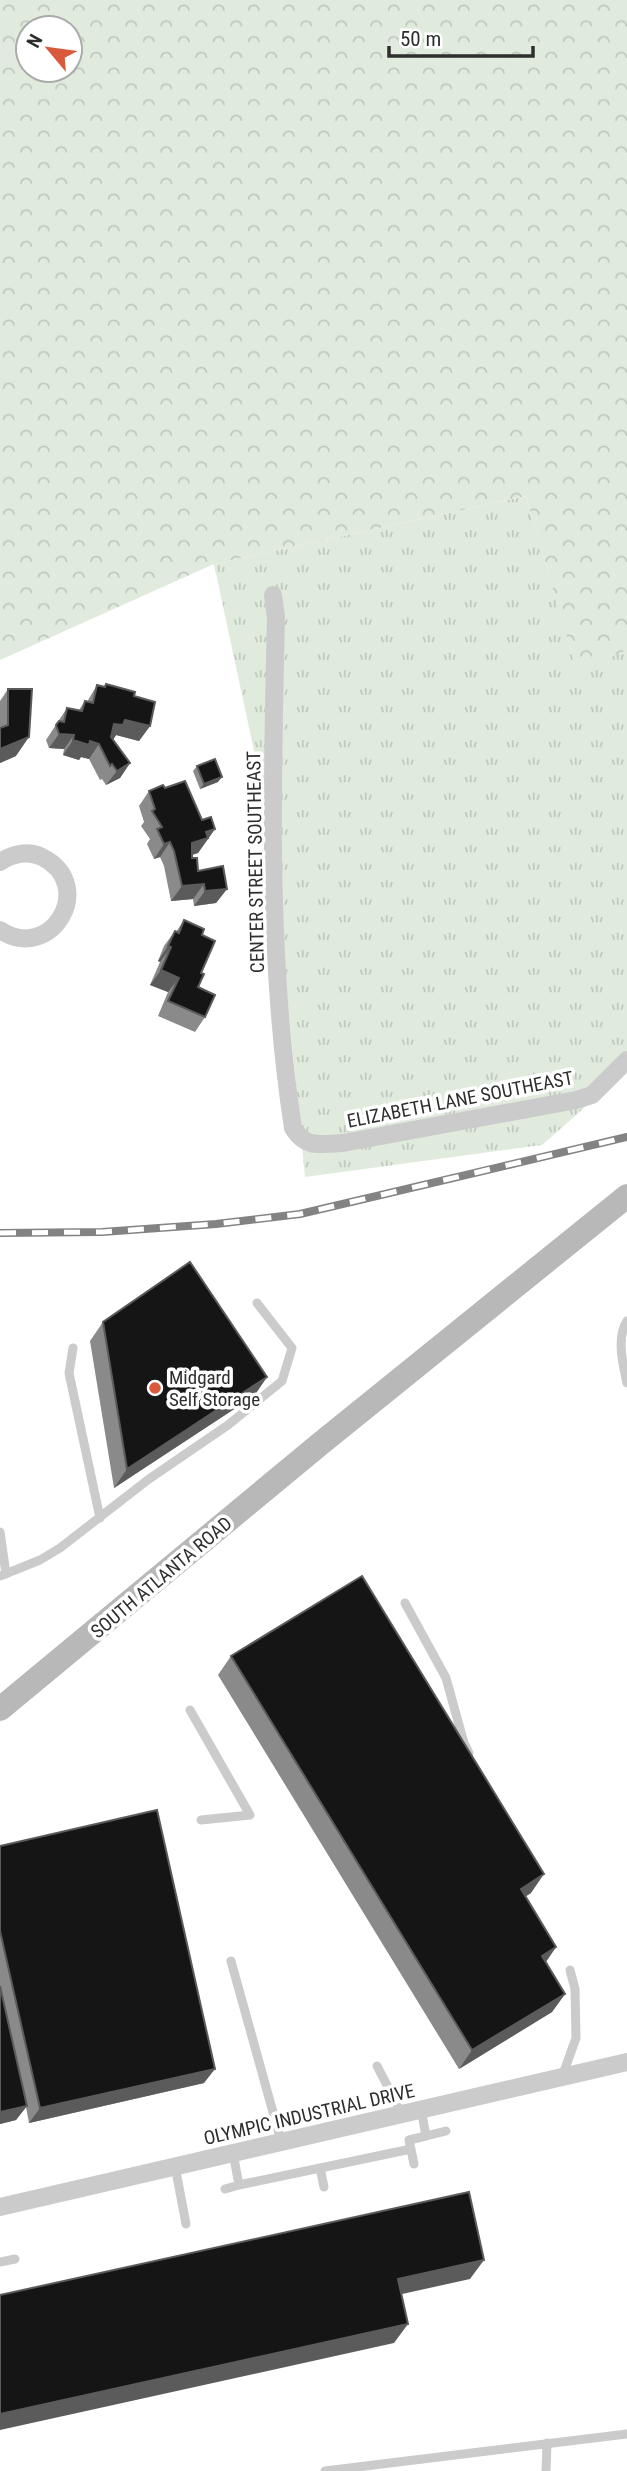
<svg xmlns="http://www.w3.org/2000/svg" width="627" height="2471" viewBox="0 0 627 2471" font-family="'Roboto Condensed',sans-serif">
<defs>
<pattern id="grass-tufts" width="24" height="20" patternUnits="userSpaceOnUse" patternTransform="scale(1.75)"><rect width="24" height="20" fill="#e0eadd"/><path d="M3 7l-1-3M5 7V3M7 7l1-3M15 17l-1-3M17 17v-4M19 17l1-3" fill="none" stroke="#c0c9be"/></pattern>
<pattern id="forest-crowns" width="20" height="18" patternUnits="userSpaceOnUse" patternTransform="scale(1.75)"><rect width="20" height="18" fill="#e0eadd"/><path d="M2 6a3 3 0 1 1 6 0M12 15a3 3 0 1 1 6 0" fill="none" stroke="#c0c9be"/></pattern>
</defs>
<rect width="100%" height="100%" fill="#fff"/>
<!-- grass -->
<path fill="url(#grass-tufts)" d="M526 496 577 671 627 650V1070L542 1145 305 1177 271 830 214 564Z"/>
<!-- forest -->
<path fill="url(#forest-crowns)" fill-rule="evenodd" d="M0 0H627V650L577 672 526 496 214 564 0 660ZM28 28H70V70H28Z"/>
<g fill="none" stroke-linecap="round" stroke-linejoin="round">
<!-- lane -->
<path stroke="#cbcbcb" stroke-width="9" d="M627 1321C616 1338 623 1364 627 1383
M73 1348 69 1373 100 1518
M0 1532 6 1574
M0 1576 40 1560 60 1548 149 1479 228 1425 282 1381 292 1348 257 1303
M405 1603 446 1678 464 1743 469 1753
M190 1710 250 1815 201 1820
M231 1961 281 2141
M377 2066 402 2114
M562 2077 576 2038 575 1989 570 1970
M421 2109 426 2136 446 2131
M414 2164 409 2140 426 2136
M175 2166 186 2224
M320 2168 324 2187
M239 2185 411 2149
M225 2189 239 2185 233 2153
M0 2262 15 2259
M325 2471 627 2434
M546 2471 547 2443"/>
<!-- street -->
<path stroke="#cbcbcb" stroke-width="18" d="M273 595 276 617C272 788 267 959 293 1128 306 1149 320 1144 343 1143L576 1100 592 1095 627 1060
M0 862C12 854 28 850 42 857 98 885 51 964 0 930
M0 2207 627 2062"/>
<!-- secondary -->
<path stroke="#b8b8b8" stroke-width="24" d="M0 1709 320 1444 627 1196"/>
<defs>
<path id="rail" d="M0 1233 102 1232 216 1224 300 1214 627 1137"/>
</defs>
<!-- rail casing -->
<use href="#rail" stroke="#838383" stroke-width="8"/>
<!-- rail -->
<use href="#rail" stroke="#fff" stroke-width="5" stroke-dasharray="16" stroke-linecap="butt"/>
</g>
<!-- wall -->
<path fill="#8a8a8a" d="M106 684 134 696 150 726 139 741 116 735 113 740 130 763 120 778 106 785 102 779 100 780 89 759 81 757 79 760 63 755 64 749 49 748 46 740 67 708 79 710 85 701 87 702 97 685 104 687Z
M8 689 16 756 0 763V701Z
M197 766 218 782 200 789 193 771Z
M165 788 202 820 215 829 198 853 192 855V858L198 871 227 889 216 903 194 906 193 899 171 901 164 866 160 857 154 859 147 844 150 839 141 826 144 822 139 806 149 791Z
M184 920 202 935 201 973 198 987 205 1017 195 1032 158 1016 168 992 150 985 160 962 158 961 164 946 175 931 176 932Z
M103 1322 267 1377 254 1396 114 1488 90 1341Z
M231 1656 531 1893 526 1896 556 1947 546 1962 565 1994 552 2012 459 2069 218 1675Z
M0 1846 204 2083 29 2123 26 2107 16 2120 0 2124Z"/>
<!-- shaded-wall -->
<path fill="#5b5b5b" d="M125 720 150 726 139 741 116 735 113 740 104 739 114 724Z
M59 734 74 735 64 749 49 748Z
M29 737 16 756 0 763V749Z
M73 740 90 741 99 744 89 759 81 757 79 760 63 755Z
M130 763 120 778 106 785 117 771Z
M222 777 218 782 200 789 204 784Z
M215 829 198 853 182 858 192 843 206 832Z
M170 842 160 857 154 859 164 844Z
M204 884 193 899 171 901 182 886Z
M227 889 216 903 194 906 205 891Z
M168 946 171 947 160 962 158 961Z
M161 970 179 978 168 992 150 985Z
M267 1377 254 1396 114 1488 127 1469Z
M544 1874 531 1893 508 1908 521 1889Z
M556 1947 543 1966 542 1956Z
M565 1994 552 2012 459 2069 472 2050Z
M215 2069 204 2083 29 2123 40 2108Z
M27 2106 16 2120 0 2124V2112Z
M484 2260 470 2279 384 2298 398 2279Z
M408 2324 394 2343 0 2430V2414Z"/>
<!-- building -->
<path fill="#151515" stroke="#5b5b5b" stroke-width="2" d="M106 684 135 692 134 696 155 702 150 726 125 720 123 725 114 724 111 737 130 763 117 771 112 764 110 766 99 744 90 741 89 745 73 740 74 735 59 734 56 725 59 721 64 722 67 708 82 711 85 701 93 703 97 685 105 687Z
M8 689H32L29 737 0 749V728L8 725Z
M215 759 222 777 204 784 197 766Z
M185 781 202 820 211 817 215 829 206 832 208 838 192 843V858H197L198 871 223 866 227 889 205 891 204 884 182 886 174 851 170 842 164 844 157 829 162 827 152 811 155 809 149 791 163 785 165 788Z
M184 920 204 929 202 935 215 941 201 973 204 974 198 987 215 995 205 1017 168 1001 179 978 161 970 171 947 168 946 175 931 179 933Z
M190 1262 267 1377 127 1469 103 1322Z
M362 1576 544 1874 521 1889 556 1947 542 1956 565 1994 472 2050 231 1656Z
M157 1810 215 2069 40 2108 0 1931V1846Z
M0 1986 27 2106 0 2112Z
M469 2192 484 2260 398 2279 408 2324 0 2414V2295Z"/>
<!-- markers -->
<circle fill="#d9593c" stroke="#fff" stroke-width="2.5" cx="155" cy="1388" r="7"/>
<g text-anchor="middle" stroke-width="7" stroke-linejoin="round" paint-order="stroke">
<!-- street labels -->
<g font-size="19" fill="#2e2e2e" stroke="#fff">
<text transform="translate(255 862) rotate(-91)" y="7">CENTER STREET SOUTHEAST</text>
<text transform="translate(460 1099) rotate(-11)" y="7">ELIZABETH LANE SOUTHEAST</text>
<text transform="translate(161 1577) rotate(-40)" y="7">SOUTH ATLANTA ROAD</text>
<text transform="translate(309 2114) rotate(-13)" y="7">OLYMPIC INDUSTRIAL DRIVE</text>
</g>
<!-- poi labels -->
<g font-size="19" fill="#2e2e2e" stroke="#fff" text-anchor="start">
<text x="169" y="1384">Midgard<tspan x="169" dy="22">Self Storage</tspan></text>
</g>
</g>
<!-- north arrow -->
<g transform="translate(49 49) rotate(299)"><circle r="33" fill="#ffffff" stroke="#ababab" stroke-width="2"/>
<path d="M0-5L12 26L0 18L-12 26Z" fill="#d9593c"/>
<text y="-10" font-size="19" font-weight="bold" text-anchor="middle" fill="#2e2e2e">N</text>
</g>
<!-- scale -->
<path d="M389 46v10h144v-10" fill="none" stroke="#2e2e2e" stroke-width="3.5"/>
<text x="400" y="46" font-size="21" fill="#2e2e2e" stroke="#ffffff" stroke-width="5" paint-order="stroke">50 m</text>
</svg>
